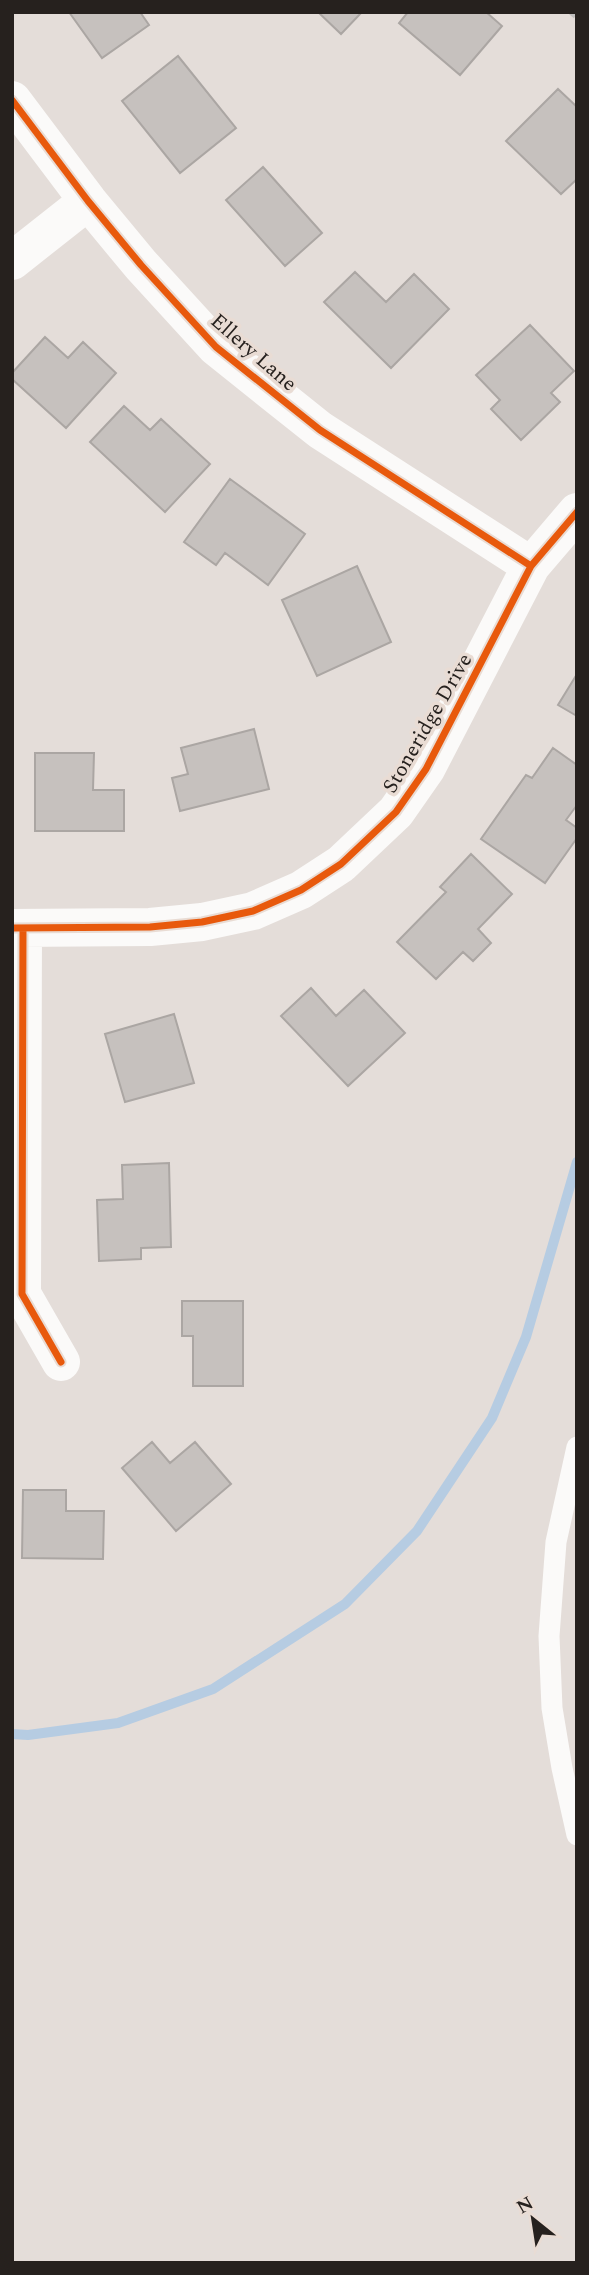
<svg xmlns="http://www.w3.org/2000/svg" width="589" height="2275" viewBox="0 0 589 2275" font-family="Spectral,serif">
<rect width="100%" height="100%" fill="#e4ddd9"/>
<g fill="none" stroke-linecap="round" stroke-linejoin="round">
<!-- stream -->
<path stroke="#b6cce2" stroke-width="10" d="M12 1734 28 1735 118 1723 213 1689 345 1604 417 1531 492 1418 526 1337 577 1162"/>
</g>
<!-- building -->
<path fill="#c6c1be" stroke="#aba6a3" stroke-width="2" d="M69 12H140L149 25 102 58Z
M318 12H362L341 34Z
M408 12H486L502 26 460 75 399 23Z
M178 56 236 128 180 173 122 101Z
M558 89 577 107V179L561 194 506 141Z
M263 167 322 233 285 266 226 200Z
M355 272 386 302 414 274 449 309 391 368 324 302Z
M530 325 574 371 551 393 560 402 521 440 491 409 500 400 476 375Z
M45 337 68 358 83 342 116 373 66 428 12 379V373Z
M124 406 150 430 161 419 210 464 165 512 90 442Z
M230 479 305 534 268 585 225 553 216 565 184 542Z
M357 566 391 642 317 676 282 600Z
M577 674V716L558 705Z
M254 729 269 789 180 811 172 778 188 774 181 748Z
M553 748 577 765V805L566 820 577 828V838L545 883 481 839 526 775 532 778Z
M35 753H94L93 790H124V831H35Z
M471 854 512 894 478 929 491 943 473 961 463 952 436 979 397 942 446 892 440 887Z
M311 988 336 1016 364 990 405 1033 348 1086 281 1016Z
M174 1014 194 1083 125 1102 105 1034Z
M169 1163 171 1247 141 1248V1259L99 1261 97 1200 123 1199 122 1165Z
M182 1301H243V1386H193V1336H182Z
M152 1442 170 1463 195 1442 231 1484 176 1531 122 1468Z
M23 1490H66V1511H104L103 1559 22 1558Z"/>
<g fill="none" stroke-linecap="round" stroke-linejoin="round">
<!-- path -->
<path stroke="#c1bfbe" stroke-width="4.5" stroke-dasharray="7 3.5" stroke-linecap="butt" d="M570 12 577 18"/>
<!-- service -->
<path stroke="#fbfaf9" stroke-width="21" d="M577 1447 556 1542 549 1636 552 1708 562 1768 577 1835"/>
<!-- minor -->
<path stroke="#fbfaf9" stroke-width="38" d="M12 100 88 201 141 265 216 347 320 430 531 566
M12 261 88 201
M12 928 150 927 202 922 253 911 301 890 341 864 396 812 426 769 531 566 577 512
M23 928 22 1294 61 1362"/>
<defs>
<path id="cycleway" d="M12 100 88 201 141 265 216 347 320 430 531 566
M12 928 150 927 202 922 253 911 301 890 341 864 396 812 426 769 531 566 577 512
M23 928 22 1294 61 1362"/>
</defs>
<!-- cycleway casing -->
<use href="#cycleway" stroke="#e9dcd4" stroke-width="11"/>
<!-- cycleway -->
<use href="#cycleway" stroke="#e8590c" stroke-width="7"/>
</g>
<g text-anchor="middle" stroke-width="7" stroke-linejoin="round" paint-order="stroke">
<!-- street labels -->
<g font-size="21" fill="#26211e" stroke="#e9dcd4">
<text transform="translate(254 352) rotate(41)" y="7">Ellery Lane</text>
<text transform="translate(427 723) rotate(-60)" y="7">Stoneridge Drive</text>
</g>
</g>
<!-- border -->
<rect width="589" height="2275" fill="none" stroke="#26211e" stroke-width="28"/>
<!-- north arrow -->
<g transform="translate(533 2219) rotate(330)" stroke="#e9dcd4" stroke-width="5" paint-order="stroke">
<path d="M0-5L12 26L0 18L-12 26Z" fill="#26211e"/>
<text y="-10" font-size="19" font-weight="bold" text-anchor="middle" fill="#26211e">N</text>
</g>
</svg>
